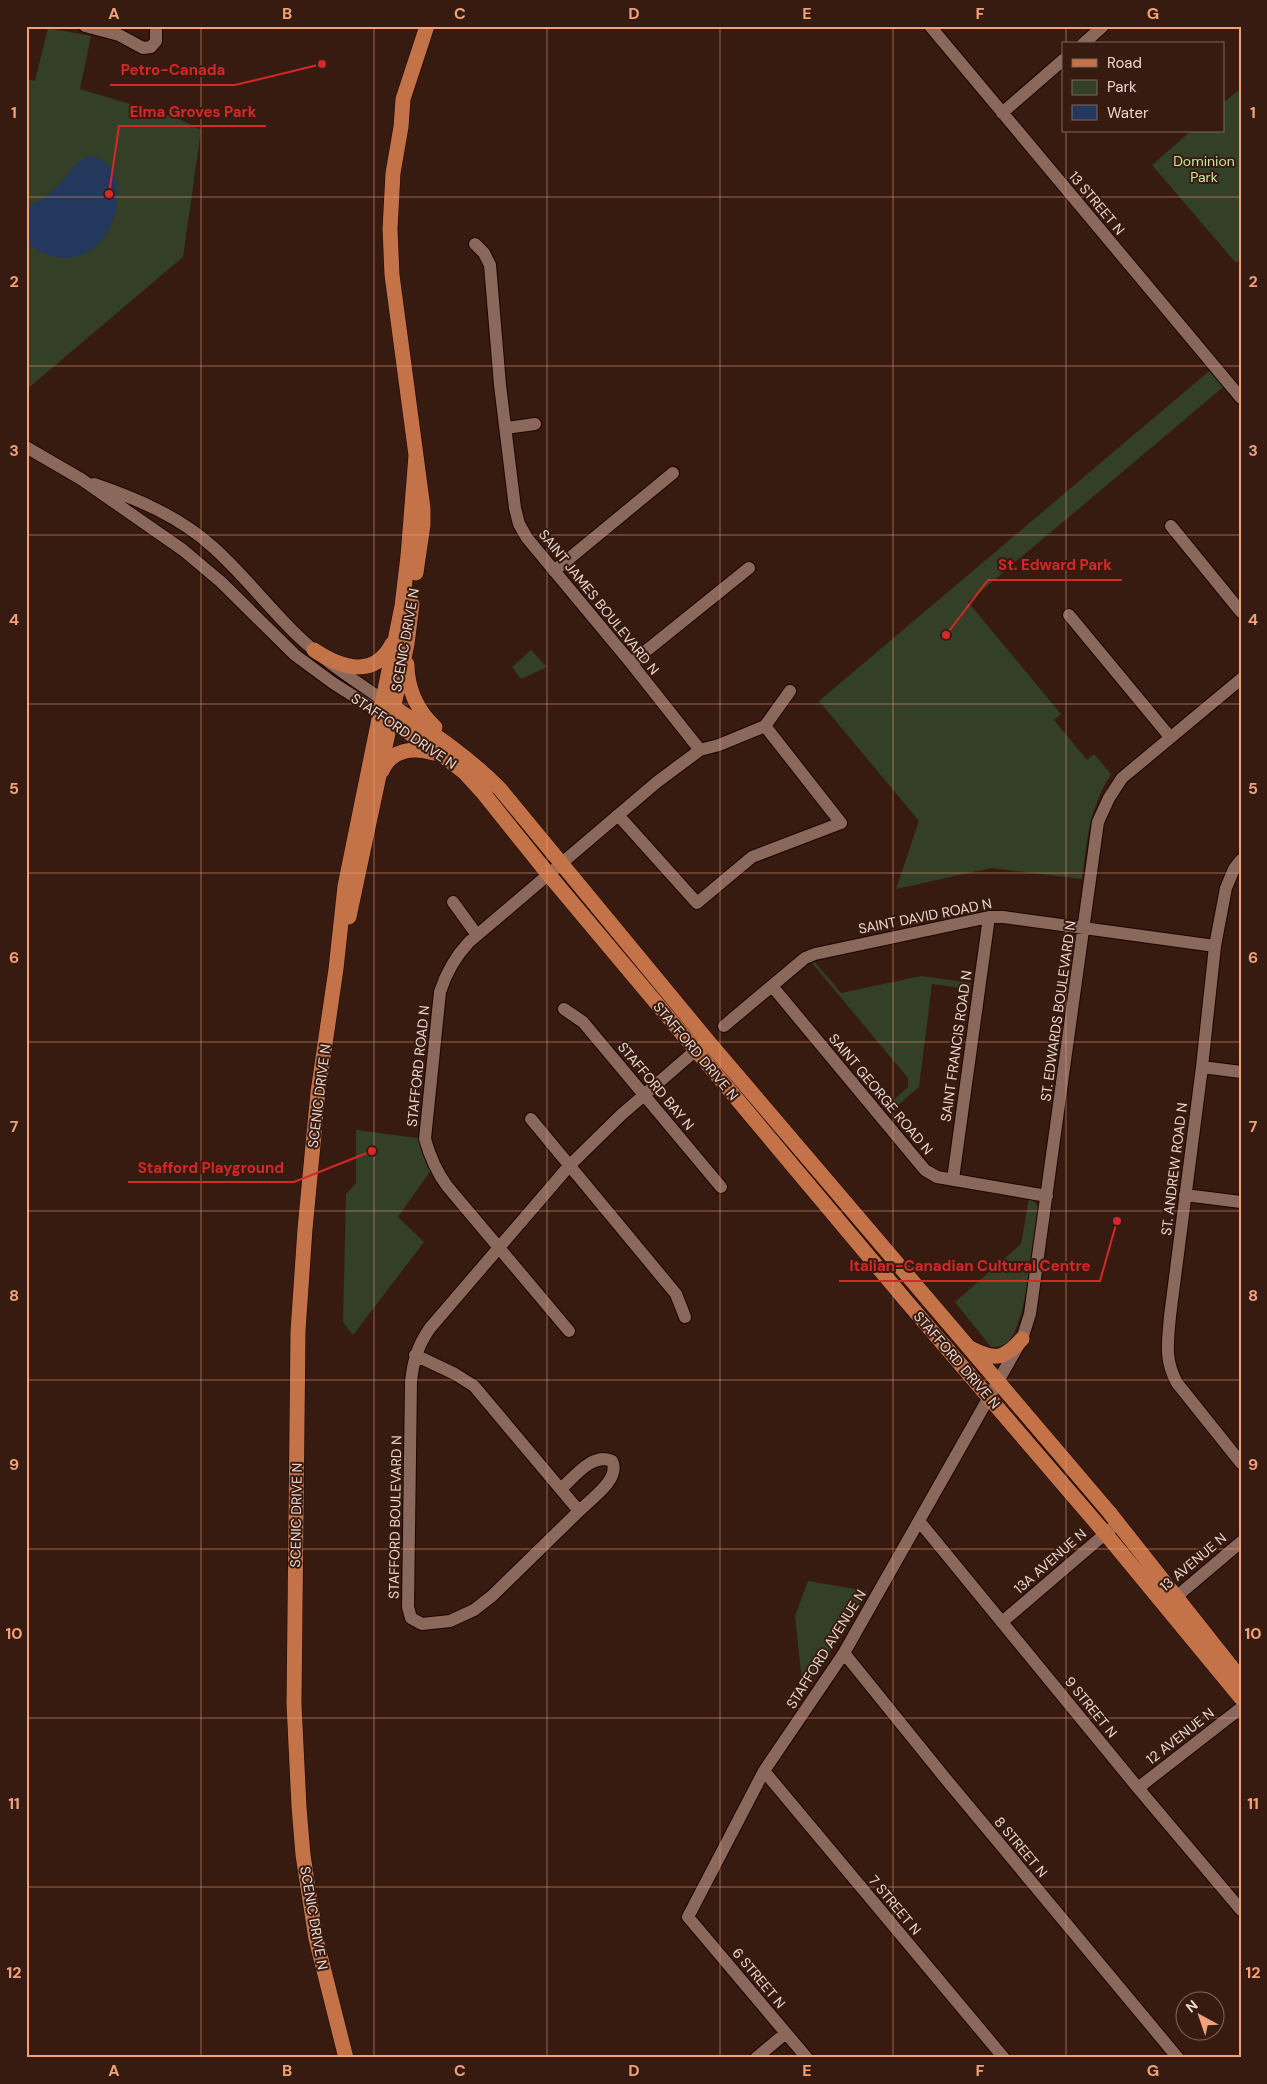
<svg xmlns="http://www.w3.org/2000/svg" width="1267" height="2084" viewBox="0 0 1267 2084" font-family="'DM Sans',sans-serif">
<rect width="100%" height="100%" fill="#371b10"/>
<!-- green -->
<path fill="#334027" d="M48 28 91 36 80 89 177 118 201 130 183 257 26 390V79L35 81Z
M1241 88V259L1236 263 1152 165 1191 131H1223V103Z
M1214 367 1228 383 968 602 1061 714 1054 720 1087 760 1094 754 1111 774C1089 809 1087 839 1082 879L991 868 896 889 919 821 819 701Z
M531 650 547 667 521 679 512 667Z
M814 961 841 993 921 976 971 983 970 989 932 984 919 1087 889 1113 885 1108 908 1087V1078L812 963Z
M356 1130 425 1139 434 1166 398 1217 424 1242 353 1335 343 1322 346 1194 356 1183Z
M1029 1198 1034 1201 1038 1207C1034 1237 1027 1320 1009 1341 1004 1346 998 1347 991 1347L955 1302 1021 1244Z
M808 1581 867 1591 843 1632 803 1691 795 1616Z"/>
<!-- water -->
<path fill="#24385e" d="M91 156C147 167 109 302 26 243V206C42 202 54 191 65 178 73 168 77 159 91 156Z"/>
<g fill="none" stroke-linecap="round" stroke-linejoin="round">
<defs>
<path id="minor" d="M85 26 119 35 143 48 151 47 156 41V26
M930 26 1241 398
M1083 44 1103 26
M1002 113 1063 60
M475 244 484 253 490 265 500 385 515 508 519 524 527 538 631 663 700 750
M506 428 535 424
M26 447 81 479 183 550 221 582 295 655 333 683 380 713
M94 484C138 499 180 517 214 548 244 575 269 608 298 636 324 661 354 680 383 700
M1171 526 1241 612
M554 571 673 473
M1069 615 1170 737
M631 663 749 568
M618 815 697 903 752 857 841 823 765 726
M1241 860 1234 869 1226 888 1215 946 1202 1067 1170 1316C1168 1342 1164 1359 1177 1383L1241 1463
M453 902 477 935
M772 986 925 1170 937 1177 1047 1196
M564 1009 583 1022 721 1187
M724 1026 805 958 815 954 989 917H1003L1215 946
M1202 1067 1241 1072
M531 1119 676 1294 685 1317
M953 1179 989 917
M1185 1195 1241 1202
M569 1331 447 1186C436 1171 430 1157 425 1139L440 992C446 973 455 957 469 942L657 782 700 750 719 745 765 726 790 691
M415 1355 455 1374 474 1386 579 1511 492 1596 474 1610 450 1621 422 1624 411 1618 408 1607 411 1382C413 1361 418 1345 430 1328L569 1166 621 1115 703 1044
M561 1489C574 1477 593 1452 612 1461 621 1479 591 1499 579 1511
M919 1521 1138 1788 1241 1910
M1169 1603 1241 1542
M1002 1622 1112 1528
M844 1653 945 1778 1178 2058
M764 1771 1004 2058
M1138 1788 1241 1708
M756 2058 786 2033
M807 2058 688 1917 764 1771 844 1653 1022 1339 1030 1314 1098 822 1109 798 1122 778 1241 679"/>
<path id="major" d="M416 573 423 525V508L392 275 390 229 393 173 401 127 403 99 427 26
M314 650C341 668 374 679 392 644
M407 664C407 688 417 711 435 727
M383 700C424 728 465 753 500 789L707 1040 1109 1512 1241 1679
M380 713 443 756 464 772 484 794 549 875 907 1302 1105 1533 1241 1698
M382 771C391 749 414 747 434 753
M349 917 407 644 412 604
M972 1349C996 1361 1004 1359 1022 1339
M346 2058 316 1939 303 1855 299 1807 294 1704 298 1331 305 1229 318 1092 336 969 345 886 402 606 408 556 416 455"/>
</defs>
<!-- minor casing -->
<use href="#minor" stroke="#1d0400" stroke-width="14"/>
<!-- major casing -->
<use href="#major" stroke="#1d0400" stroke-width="16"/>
<!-- minor -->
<use href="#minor" stroke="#8b685c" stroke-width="12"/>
<!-- major -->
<use href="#major" stroke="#c37347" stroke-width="15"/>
</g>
<!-- grid -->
<path fill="none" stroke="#f1a27b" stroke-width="1" stroke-opacity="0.55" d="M201 26V2058M374 26V2058M547 26V2058M720 26V2058M893 26V2058M1066 26V44M1066 131V2058M26 197H1241M26 366H1241M26 535H1241M26 704H1241M26 873H1241M26 1042H1241M26 1211H1241M26 1380H1241M26 1549H1241M26 1718H1241M26 1887H1241"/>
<g text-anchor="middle" stroke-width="4" stroke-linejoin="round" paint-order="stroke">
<!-- park labels -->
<g font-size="14" fill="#c5eba3" stroke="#371b10">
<text x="1204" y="166">Dominion<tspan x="1204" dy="16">Park</tspan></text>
</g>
<!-- street labels -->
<g font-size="14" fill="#ecd8d1" stroke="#371b10">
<text transform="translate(1097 203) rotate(50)" y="5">13 STREET N</text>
<text transform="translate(599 602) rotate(51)" y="5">SAINT JAMES BOULEVARD N</text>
<text transform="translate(405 640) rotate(-80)" y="5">SCENIC DRIVE N</text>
<text transform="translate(404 731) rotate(34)" y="5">STAFFORD DRIVE N</text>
<text transform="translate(925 916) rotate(-11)" y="5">SAINT DAVID ROAD N</text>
<text transform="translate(1058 1011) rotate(-82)" y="5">ST. EDWARDS BOULEVARD N</text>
<text transform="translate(956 1046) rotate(-82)" y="5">SAINT FRANCIS ROAD N</text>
<text transform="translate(696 1051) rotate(50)" y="5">STAFFORD DRIVE N</text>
<text transform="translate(418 1066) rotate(-84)" y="5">STAFFORD ROAD N</text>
<text transform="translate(656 1086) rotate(50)" y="5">STAFFORD BAY N</text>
<text transform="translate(881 1094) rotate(50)" y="5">SAINT GEORGE ROAD N</text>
<text transform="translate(319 1096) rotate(-83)" y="5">SCENIC DRIVE N</text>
<text transform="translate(1174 1169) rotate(-83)" y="5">ST. ANDREW ROAD N</text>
<text transform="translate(957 1360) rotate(49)" y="5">STAFFORD DRIVE N</text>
<text transform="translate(296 1515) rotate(-89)" y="5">SCENIC DRIVE N</text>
<text transform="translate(395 1517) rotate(-89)" y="5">STAFFORD BOULEVARD N</text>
<text transform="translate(1050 1561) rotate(-41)" y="5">13A AVENUE N</text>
<text transform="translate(1193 1562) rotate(-40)" y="5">13 AVENUE N</text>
<text transform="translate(826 1649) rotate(-58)" y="5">STAFFORD AVENUE N</text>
<text transform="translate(1091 1707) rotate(51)" y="5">9 STREET N</text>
<text transform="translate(1180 1736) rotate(-38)" y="5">12 AVENUE N</text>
<text transform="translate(1021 1847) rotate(50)" y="5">8 STREET N</text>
<text transform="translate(895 1905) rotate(50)" y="5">7 STREET N</text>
<text transform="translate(314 1918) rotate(80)" y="5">SCENIC DRIVE N</text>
<text transform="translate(759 1978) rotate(50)" y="5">6 STREET N</text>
</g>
</g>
<!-- callouts -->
<path fill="none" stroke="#d62828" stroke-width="2" d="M322 64L235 85H110M109 194L119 126H266M946 635L988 580H1122M372 1151L294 1182H128M1117 1221L1100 1281H839"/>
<g fill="#d62828" stroke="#371b10" stroke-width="2">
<circle cx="322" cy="64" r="5"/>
<circle cx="109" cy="194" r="5"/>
<circle cx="946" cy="635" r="5"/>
<circle cx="372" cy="1151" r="5"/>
<circle cx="1117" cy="1221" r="5"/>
</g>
<g font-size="15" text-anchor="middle" font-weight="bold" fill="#d62828" stroke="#371b10" stroke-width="4" stroke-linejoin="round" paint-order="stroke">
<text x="173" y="75">Petro-Canada</text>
<text x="193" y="117">Elma Groves Park</text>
<text x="1055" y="570">St. Edward Park</text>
<text x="211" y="1173">Stafford Playground</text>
<text x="970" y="1271">Italian-Canadian Cultural Centre</text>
</g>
<!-- border -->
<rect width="1267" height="2084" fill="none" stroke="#371b10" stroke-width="55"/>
<!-- legend -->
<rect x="1062" y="42" width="162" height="90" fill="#371b10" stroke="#7f675d"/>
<rect x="1072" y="59" width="25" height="8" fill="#c37347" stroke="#7f675d"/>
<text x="1107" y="68" font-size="15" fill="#ecd8d1">Road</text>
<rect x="1072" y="80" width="25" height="15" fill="#334027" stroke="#7f675d"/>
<text x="1107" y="92" font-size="15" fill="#ecd8d1">Park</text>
<rect x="1072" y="105" width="25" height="15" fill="#24385e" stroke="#7f675d"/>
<text x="1107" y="118" font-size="15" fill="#ecd8d1">Water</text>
<!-- north arrow -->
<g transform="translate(1200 2016) rotate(320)"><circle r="24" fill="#371b10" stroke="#7f675d"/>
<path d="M0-4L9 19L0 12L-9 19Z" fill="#f1a27b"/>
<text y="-8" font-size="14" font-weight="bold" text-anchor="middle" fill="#ecd8d1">N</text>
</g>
<rect x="28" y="28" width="1212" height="2028" fill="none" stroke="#f1a27b" stroke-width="2"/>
<g font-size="16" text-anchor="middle" font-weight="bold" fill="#f1a27b">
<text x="114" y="19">A</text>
<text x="287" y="19">B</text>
<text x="460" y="19">C</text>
<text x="634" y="19">D</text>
<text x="807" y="19">E</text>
<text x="980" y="19">F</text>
<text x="1153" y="19">G</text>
<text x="14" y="118">1</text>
<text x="1253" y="118">1</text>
<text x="14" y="287">2</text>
<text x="1253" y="287">2</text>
<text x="14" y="456">3</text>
<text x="1253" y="456">3</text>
<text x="14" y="625">4</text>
<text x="1253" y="625">4</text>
<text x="14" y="794">5</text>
<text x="1253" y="794">5</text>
<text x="14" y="963">6</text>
<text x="1253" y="963">6</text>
<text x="14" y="1132">7</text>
<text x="1253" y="1132">7</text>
<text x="14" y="1301">8</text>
<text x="1253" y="1301">8</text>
<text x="14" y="1470">9</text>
<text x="1253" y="1470">9</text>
<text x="14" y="1639">10</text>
<text x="1253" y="1639">10</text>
<text x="14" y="1809">11</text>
<text x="1253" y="1809">11</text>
<text x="14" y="1978">12</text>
<text x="1253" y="1978">12</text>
<text x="114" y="2076">A</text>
<text x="287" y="2076">B</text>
<text x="460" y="2076">C</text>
<text x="634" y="2076">D</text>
<text x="807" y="2076">E</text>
<text x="980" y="2076">F</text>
<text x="1153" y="2076">G</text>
</g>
</svg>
